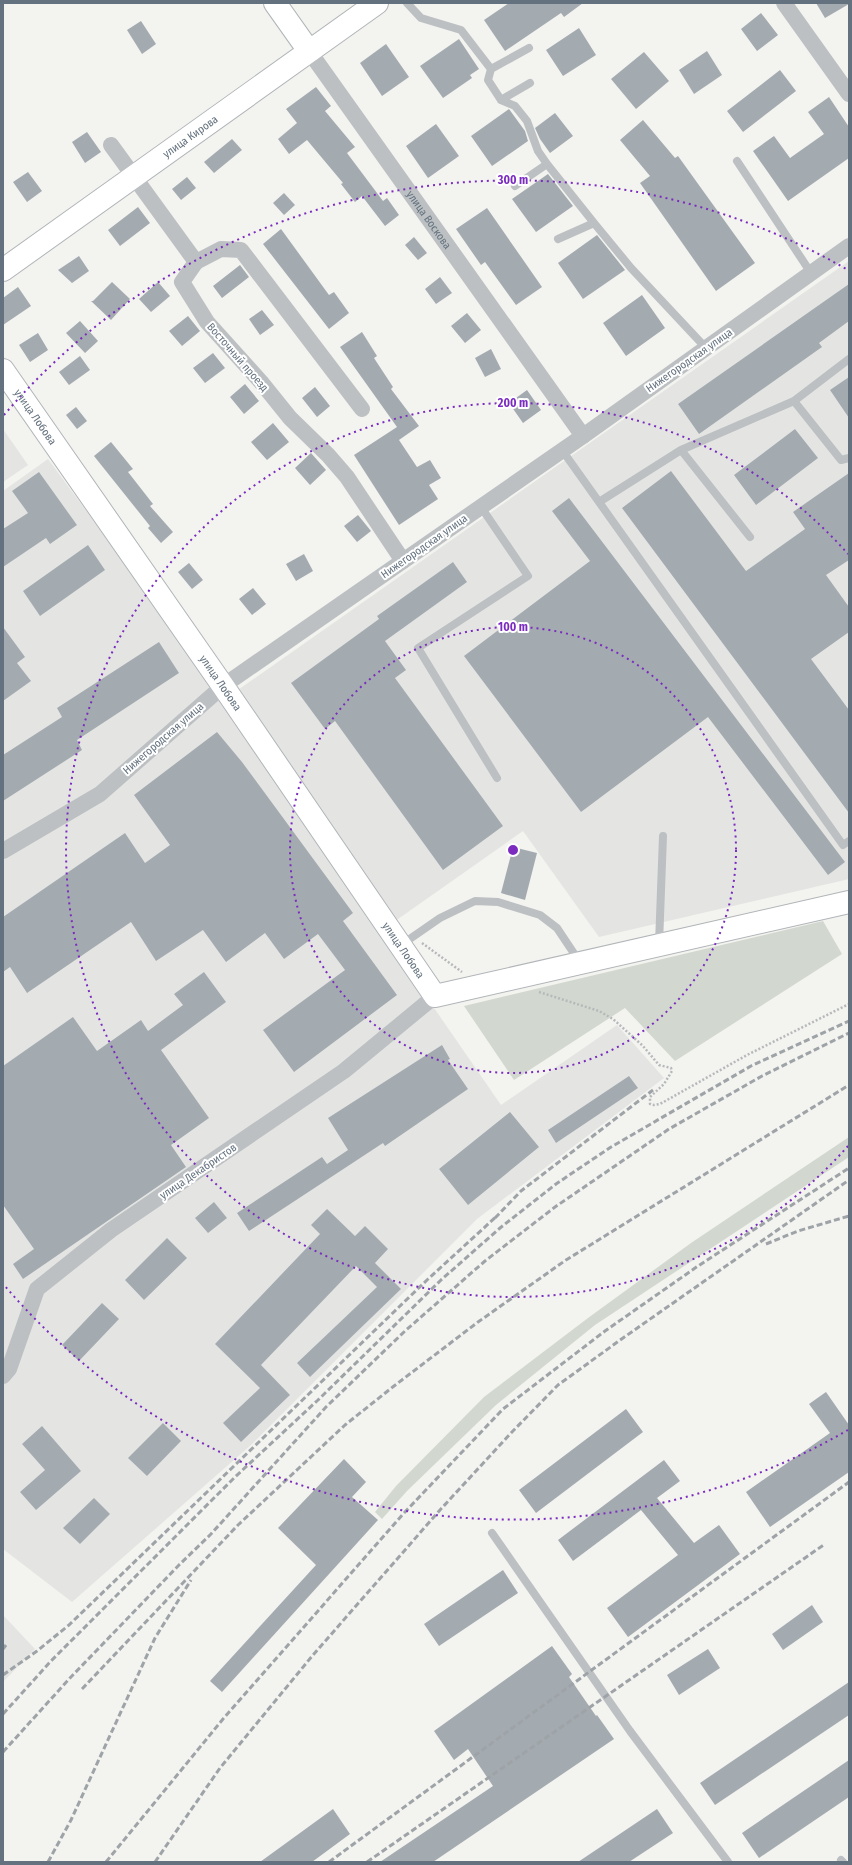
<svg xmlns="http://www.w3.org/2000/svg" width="852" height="1865" viewBox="0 0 852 1865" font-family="'Fira Sans Condensed',sans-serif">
<rect width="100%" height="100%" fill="#f3f3ef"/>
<!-- built -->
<path fill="#e4e5e3" d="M849 261V879L599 937 523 831 381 931 501 1105 617 1025 664 1078 477 1219 251 1445 72 1602 3 1549V491L48 459 225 699Z
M3 429 28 465 3 482Z
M3 1615 35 1649 3 1682Z"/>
<!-- green -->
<path fill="#d2d8cf" d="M823 921 842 954 675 1061 625 1008 514 1080 464 1006Z
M849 1137V1157L595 1325 496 1405 407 1491 382 1519 375 1512 396 1486 484 1397 588 1318 691 1243Z"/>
<!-- building -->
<path fill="#a4abb0" d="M509 3H583L564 17 561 13 505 51 484 20Z
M816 3H849V4L825 18Z
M761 13 778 35 757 51 741 29Z
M141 21 156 44 142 54 127 30Z
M579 28 596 55 563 76 546 50Z
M459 39 479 69 470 75 472 78 443 98 420 66Z
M386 44 409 77 382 96 360 63Z
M707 51 722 75 694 94 679 70Z
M644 52 669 81 636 109 611 79Z
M780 70 796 91 743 132 727 111Z
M316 87 331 106 325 111 355 147 347 153 383 201 387 198 399 215 385 226 362 196 355 202 341 184 343 183 307 140 289 154 278 139 297 123 286 109Z
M829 97 849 127V158L788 201 753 151 774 136 790 158 824 134 808 112Z
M509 109 525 131 528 141 492 166 471 136Z
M555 113 573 136 550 153 540 139 535 128Z
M643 120 675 158 678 156 755 263 716 291 640 183 650 176 620 140Z
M436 124 459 156 428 178 406 146Z
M87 132 101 152 85 163 72 142Z
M232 139 242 150 214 173 204 162Z
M28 172 42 191 27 202 13 182Z
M548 174 573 206 536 232 512 199Z
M187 177 196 188 181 200 172 189Z
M284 193 295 205 284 215 273 203Z
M138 207 150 223 120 246 108 230Z
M487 208 542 287 516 305 485 262 481 265 456 229Z
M281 229 329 295 334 292 349 313 329 329 263 244Z
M597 235 625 270 583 299 558 263Z
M414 237 427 253 418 260 405 245Z
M79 256 89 271 72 283 58 270Z
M240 265 249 277 222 298 213 286Z
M440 277 452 293 436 304 425 289Z
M112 282 130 299 111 320 91 301H93Z
M158 282 170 296 151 312 139 299Z
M849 284V321L819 343 822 347 699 434 678 404Z
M18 287 31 306 3 325V298Z
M642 295 665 328 626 356 603 323Z
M262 310 274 325 260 335 249 319Z
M467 313 481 330 465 343 451 326Z
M188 316 200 331 182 346 169 331Z
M80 321 98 341 85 353 66 333Z
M362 332 377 356 374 358 393 387 391 389 419 426 399 440 417 467 430 460 441 478 429 485 438 499 399 525 354 455 397 427 340 347Z
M38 333 48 350 30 362 19 345Z
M491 349 501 369 485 377 475 358Z
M213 353 225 368 205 383 193 368Z
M80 356 90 370 69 385 59 372Z
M849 377V418L830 390Z
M245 384 259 401 244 414 230 397Z
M315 387 330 406 317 417 302 398Z
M527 390 541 410 523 423 509 403Z
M76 407 87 421 77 429 66 415Z
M273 423 289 442 267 460 251 442Z
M795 429 818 458 756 505 734 475Z
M111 442 133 469 128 472 153 504 150 506 173 532 161 543 148 528 150 526 94 456Z
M311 453 326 470 310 485 295 468Z
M671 471 746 571 805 529 793 512 849 473V560L826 575 849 607V632L811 659 849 710V813L622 508Z
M39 472 77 525 50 544 46 538 3 567V529L28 513 12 491Z
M569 498 845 862 828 875 708 717 581 812 464 656 590 561 552 511Z
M358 515 371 531 357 542 344 526Z
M88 545 105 570 40 616 23 591Z
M304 554 313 571 296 581 286 564Z
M453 562 467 582 385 641 406 670 395 678 503 826 443 870 335 721 325 729 291 683 379 619 377 616Z
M189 563 203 580 192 589 178 572Z
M253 588 266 604 252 615 239 599Z
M3 627 25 657 17 663 31 681 3 701Z
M159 642 179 673 77 740 82 750 3 801V755L62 717 57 708Z
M217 732 242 762 353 913 343 921 397 995 294 1072 263 1030 345 970 318 934 284 959 265 933 226 962 203 930 156 961 131 922 27 993 10 967 3 972V917L125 833 145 863 170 845 134 795Z
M513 847 537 853 525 900 501 893Z
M204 972 226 1002 161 1050 209 1118 171 1145 186 1167 23 1279 13 1264 34 1249 3 1205V1066L73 1017 97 1051 141 1020 148 1031 183 1005 174 994Z
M442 1045 450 1059 448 1060 468 1089 385 1146 383 1143 249 1231 237 1213 322 1157 327 1164 348 1150 328 1118Z
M629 1076 638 1088 556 1143 548 1130Z
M510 1112 539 1147 468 1205 439 1169Z
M214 1202 227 1218 208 1233 195 1218Z
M327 1209 355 1236 365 1226 388 1249 375 1263 401 1289 310 1377 297 1363 377 1287 356 1266 261 1365 290 1395 241 1442 223 1423 260 1388 215 1344 320 1234 311 1225Z
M167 1238 187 1258 144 1300 125 1280Z
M102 1303 119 1319 79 1361 62 1345Z
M826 1392 849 1425V1472L770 1527 746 1492 830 1433 809 1404Z
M626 1409 643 1432 536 1513 519 1490Z
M163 1423 181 1441 147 1476 128 1458Z
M42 1426 81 1471 36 1510 20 1492 45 1470 22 1444Z
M344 1459 366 1482 352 1497 378 1520 222 1692 210 1681 316 1565 278 1528Z
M664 1460 680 1481 657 1498 694 1543 719 1525 740 1554 628 1637 607 1608 678 1555 641 1510 573 1561 558 1540Z
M94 1498 110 1514 80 1544 63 1528Z
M503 1570 518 1593 439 1646 424 1624Z
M812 1605 823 1622 783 1650 772 1634Z
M552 1646 572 1674 569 1677 596 1716 597 1715 614 1739 433 1862H380L493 1786 468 1749 454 1760 434 1731Z
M708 1649 720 1668 679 1695 667 1675Z
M849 1682V1715L715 1805 700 1783Z
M849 1760V1797L759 1858 742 1833Z
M333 1809 350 1834 312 1862H260Z
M657 1809 673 1833 629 1862H578Z"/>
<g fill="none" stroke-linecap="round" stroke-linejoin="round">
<defs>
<g id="secondary">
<path d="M275 3 309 51"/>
<path id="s2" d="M3 270 377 3"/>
<path id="s3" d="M3 370 223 686 435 996 849 902"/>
</g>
</defs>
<!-- secondary casing -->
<use href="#secondary" stroke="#b1b5b9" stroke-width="24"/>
<!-- path -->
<path stroke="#b6b9bb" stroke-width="2.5" stroke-dasharray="2 2" stroke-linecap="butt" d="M422 943 462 972
M539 992 599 1011 613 1019 643 1046 659 1065 671 1068 672 1071 664 1084 650 1097V1104L654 1105 660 1104 747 1055 849 1004"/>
<!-- lane -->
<path stroke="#bcc0c3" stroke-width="8" d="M407 3 421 18 461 30 491 69 488 80 501 100 530 83
M491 69 529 48
M501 100 515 106 527 121 538 151 547 164 515 186
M737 161 811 273
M547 164 594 223 558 239
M594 223 631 268 706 348
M849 359 794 401 841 460 849 458
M562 450 843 845 849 841
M681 450 794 401
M599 502 681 450 750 537
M481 507 528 576 418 648 497 778
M659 944 663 836
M401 945 440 918 475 901 498 902 540 915 557 928 579 961
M492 1533 630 1731 728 1862
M841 1860 843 1862"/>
<!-- street -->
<g stroke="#bcc0c3" stroke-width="16">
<path d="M784 3 849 94"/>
<path id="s1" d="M309 51 583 436"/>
<path d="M111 145 196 262 182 282 207 322 261 382 290 418 328 455 347 477 403 561"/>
<path d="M196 262 221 249 241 250 362 409"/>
<path d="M3 851 100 794 223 686 583 436 849 246"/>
<path d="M3 1376 9 1369 37 1289 111 1230 344 1071 435 996"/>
</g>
<!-- secondary -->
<use href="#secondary" stroke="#fff" stroke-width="22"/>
<!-- rail -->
<path stroke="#9ea3a8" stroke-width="3" stroke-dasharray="6 3" stroke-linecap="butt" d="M495 1218 521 1191 653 1090
M766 1244 798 1231 849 1216
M3 1649 6 1645
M3 1675 37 1651 69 1625 427 1280 498 1215
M82 1689 238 1525 345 1425 394 1386 478 1322 566 1260 849 1085
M3 1714 51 1661 235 1477 318 1400 441 1280 500 1228 556 1184 611 1147 751 1066 849 1021
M3 1752 70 1678 179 1565 211 1534 326 1407 405 1331 485 1261 555 1207 669 1129 762 1076 849 1033
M48 1862 71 1820 155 1638 191 1580
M106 1862 223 1719 404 1513 503 1409 605 1331 698 1266 849 1168
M155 1862 220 1768 313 1655 440 1510 511 1433 558 1385 623 1338 849 1180
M329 1862 849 1482
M367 1862 825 1544"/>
</g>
<!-- distance rings -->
<g fill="none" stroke="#7b2cbf" stroke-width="2" stroke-dasharray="2 4">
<circle cx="513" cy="850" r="223"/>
<path d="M848 1146A447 447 0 1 1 848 554"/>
<path d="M848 1430A670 670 0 0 1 4 1285M4 415A670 670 0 0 1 848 270"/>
</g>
<g text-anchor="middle" stroke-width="4" stroke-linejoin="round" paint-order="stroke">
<!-- street labels -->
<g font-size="11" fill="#64727f" stroke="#fff">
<text dy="4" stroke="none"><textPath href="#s2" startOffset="230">улица Кирова</textPath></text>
<text dy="4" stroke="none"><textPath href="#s1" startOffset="207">улица Воскова</textPath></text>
<text transform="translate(238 357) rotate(49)" y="4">Восточный проезд</text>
<text transform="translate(689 360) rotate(-35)" y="4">Нижегородская улица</text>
<text dy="4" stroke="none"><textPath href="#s3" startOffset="57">улица Лобова</textPath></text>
<text transform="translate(424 546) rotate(-35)" y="4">Нижегородская улица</text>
<text dy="4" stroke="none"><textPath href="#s3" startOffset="381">улица Лобова</textPath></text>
<text transform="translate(163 738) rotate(-41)" y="4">Нижегородская улица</text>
<text dy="4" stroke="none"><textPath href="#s3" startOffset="705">улица Лобова</textPath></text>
<text transform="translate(198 1171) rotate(-34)" y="4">улица Декабристов</text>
</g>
</g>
<circle cx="513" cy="850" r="6" fill="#7b2cbf" stroke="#fff" stroke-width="2"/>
<g font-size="12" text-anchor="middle" font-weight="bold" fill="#7b2cbf" stroke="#fff" stroke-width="4" stroke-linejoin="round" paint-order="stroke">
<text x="513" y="184">300 m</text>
<text x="513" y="407">200 m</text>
<text x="513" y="631">100 m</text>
</g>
<!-- border -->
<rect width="852" height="1865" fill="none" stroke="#64727f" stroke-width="8"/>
</svg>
